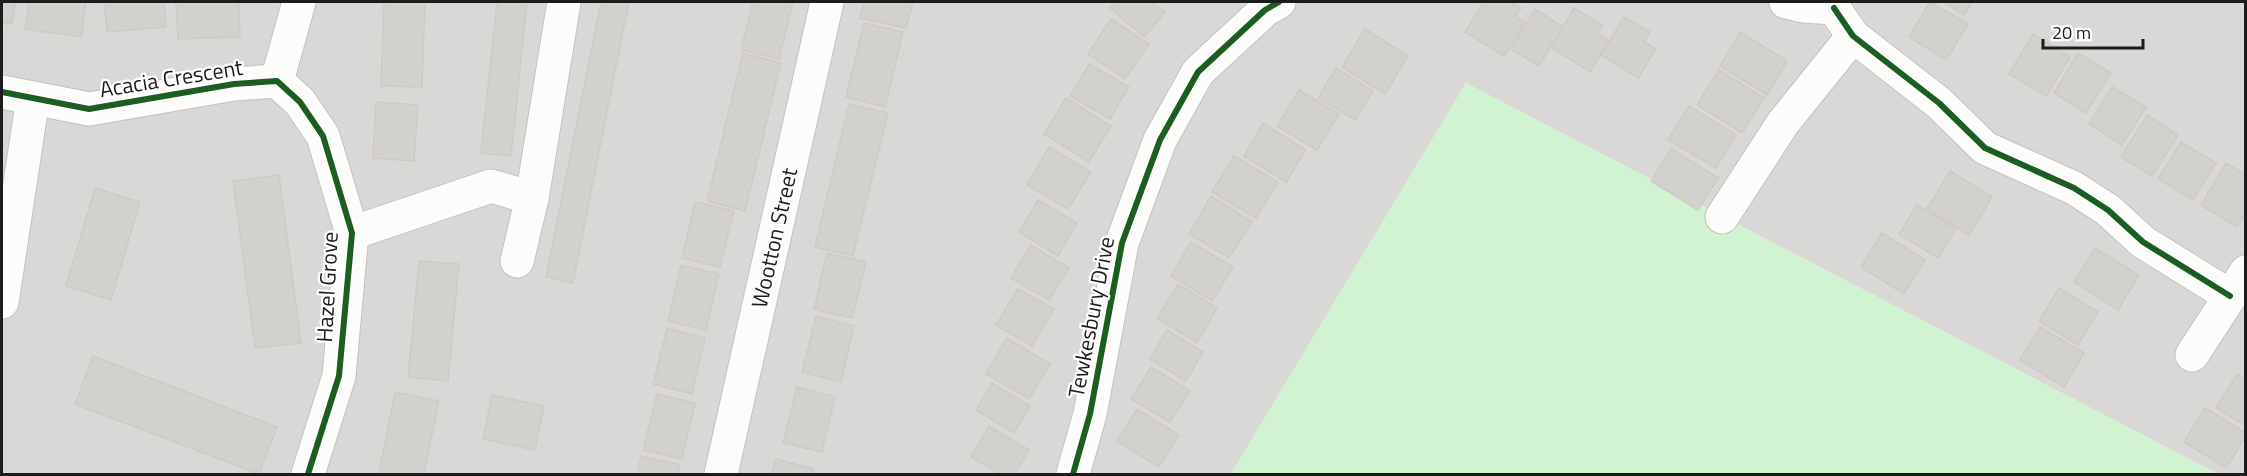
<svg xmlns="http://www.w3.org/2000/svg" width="2247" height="476" viewBox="0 0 2247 476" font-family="'Titillium Web',sans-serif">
<rect width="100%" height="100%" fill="#ebe9e4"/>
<!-- residential -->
<path fill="#dad8d6" d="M2 2H2245V474H2218L1466 83 1231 474H2Z"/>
<!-- park -->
<path fill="#d1f3d2" d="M1466 83 2218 474H1231Z"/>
<!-- building -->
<path fill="#d3d1cd" stroke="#cecac5" stroke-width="1.5" d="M2 2H16L12 24 2 23Z
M29 2H86L81 37 25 29Z
M104 2H164L166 27 107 32Z
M176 2H239L240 37 178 39Z
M384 2H425L422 87 381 86Z
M497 2H527L511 156 481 153Z
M601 2H629L573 283 546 277Z
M753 2H793L779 59 741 50Z
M864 2H913L906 28 860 18Z
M1115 2H1152L1165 12 1144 37 1110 8Z
M1484 2H1511L1521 8 1515 17 1525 22 1504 56 1465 32Z
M1930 2 1968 24 1946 60 1909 37Z
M1943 2H1972L1964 15Z
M1574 8 1603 26 1598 34 1609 41 1590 72 1551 47Z
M1535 9 1563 27 1539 66 1511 49Z
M1624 17 1650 32 1644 42 1656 49 1638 78 1601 55Z
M1111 19 1149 44 1125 79 1088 54Z
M864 23 903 32 885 107 846 97Z
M1365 29 1408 56 1385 94 1342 67Z
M1740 32 1787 61 1767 95 1720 66Z
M2033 34 2070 57 2046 96 2009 74Z
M743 53 781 63 745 211 707 201Z
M2078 53 2111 73 2086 113 2054 93Z
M1089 64 1129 87 1110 119 1070 96Z
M1336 68 1373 91 1355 120 1318 98Z
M1719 70 1764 98 1742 133 1697 105Z
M2112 87 2146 107 2122 145 2089 124Z
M1299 90 1339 114 1317 150 1277 126Z
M1066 98 1111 126 1089 162 1044 134Z
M376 102 418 105 414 161 373 158Z
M849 104 888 113 853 256 815 247Z
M1689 106 1736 135 1716 168 1668 140Z
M2147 115 2178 135 2152 176 2121 157Z
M1263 123 1306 150 1286 182 1244 156Z
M2181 142 2216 163 2193 200 2158 179Z
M1049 147 1091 172 1068 209 1027 185Z
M1671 149 1718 178 1698 210 1651 181Z
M1234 156 1278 182 1256 218 1212 192Z
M2226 163 2246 175V213L2237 227 2201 205Z
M1950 171 1992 197 1969 235 1927 209Z
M279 175 301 343 255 348 233 181Z
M95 188 140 202 111 300 66 286Z
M1211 196 1252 222 1229 258 1189 234Z
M1038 200 1077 223 1058 256 1019 232Z
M695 202 734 211 720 267 682 258Z
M1917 205 1956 229 1938 258 1899 234Z
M1882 233 1925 260 1904 294 1861 267Z
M1191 242 1233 267 1212 301 1171 276Z
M1031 245 1069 268 1049 300 1011 278Z
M2095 248 2139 275 2118 310 2074 282Z
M827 253 866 262 852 318 814 309Z
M419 261 459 264 448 381 408 377Z
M681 265 719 274 706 330 668 321Z
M1178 284 1217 308 1197 343 1157 318Z
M2059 288 2098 312 2078 345 2039 321Z
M1018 289 1054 309 1032 346 996 325Z
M816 316 854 326 841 382 802 372Z
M2040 327 2084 353 2064 387 2020 360Z
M667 328 705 338 692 394 653 384Z
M1167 330 1203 352 1186 381 1150 359Z
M1007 338 1050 364 1029 399 986 374Z
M93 356 277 427 259 474 75 404Z
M1151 367 1190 391 1170 422 1131 399Z
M2237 374 2246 379V426L2216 408Z
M992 383 1030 406 1014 433 976 410Z
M797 387 835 397 822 452 783 443Z
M395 392 439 401 424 474H379Z
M657 394 695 403 682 459 643 450Z
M492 395 544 406 535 450 483 439Z
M2205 408 2246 433V436L2226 468 2184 442Z
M1137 409 1179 435 1159 467 1117 441Z
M989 426 1029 450 1014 474H1000L971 457Z
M641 456 680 465 678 474H637Z
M776 459 814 469 812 474H772Z"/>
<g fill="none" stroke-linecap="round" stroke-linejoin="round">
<defs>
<g id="minor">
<path d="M1786 2 1803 6 1834 8"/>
<path d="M1834 8 1853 36 1939 103 1985 148 2074 188 2108 210 2143 242 2230 296"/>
<path d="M277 81 300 102 323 136 352 233 339 376 308 474"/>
<path d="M277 81 299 2"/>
<path d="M2 92 89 109 234 84 277 81"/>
<path d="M1722 217 1783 123 1853 36"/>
<path d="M352 233 491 186 532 198 564 2"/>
<path d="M517 261 532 198"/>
<path d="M2 302 33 98"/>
<path d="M2192 355 2246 272"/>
<path id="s1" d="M721 474 827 2"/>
<path d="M1073 474 1090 414 1122 243 1160 140 1198 72 1265 10 1279 2"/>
</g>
</defs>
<!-- minor casing -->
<use href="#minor" stroke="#c3c2c0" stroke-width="35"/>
<!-- minor -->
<use href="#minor" stroke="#fcfcfb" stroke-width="33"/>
<defs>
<path id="cycleway" d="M1834 8 1853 36 1939 103 1985 148 2074 188 2108 210 2143 242 2230 296
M2 92 89 109 234 84 277 81 300 102 323 136 352 233 339 376 308 474
M1073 474 1090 414 1122 243 1160 140 1198 72 1265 10 1279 2"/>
</defs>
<!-- cycleway casing -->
<use href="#cycleway" stroke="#fff" stroke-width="10"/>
<!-- cycleway -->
<use href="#cycleway" stroke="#1b5e20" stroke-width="6"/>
</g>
<g text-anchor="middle" stroke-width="4.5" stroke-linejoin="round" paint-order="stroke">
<!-- street labels -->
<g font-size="22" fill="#1c1c1c" stroke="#fff">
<text transform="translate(171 78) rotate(-9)" y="8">Acacia Crescent</text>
<text dy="8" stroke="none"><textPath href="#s1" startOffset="242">Wootton Street</textPath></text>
<text transform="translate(327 287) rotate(-87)" y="8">Hazel Grove</text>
<text transform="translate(1091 317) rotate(-79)" y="8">Tewkesbury Drive</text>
</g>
</g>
<!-- border -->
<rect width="2247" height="476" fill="none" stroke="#1c1c1c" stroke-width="6"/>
<!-- scale -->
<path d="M2043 39v9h100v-9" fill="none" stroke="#1c1c1c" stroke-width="3"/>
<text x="2052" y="39" font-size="18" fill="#1c1c1c" stroke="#ffffff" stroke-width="4.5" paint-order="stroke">20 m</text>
</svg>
